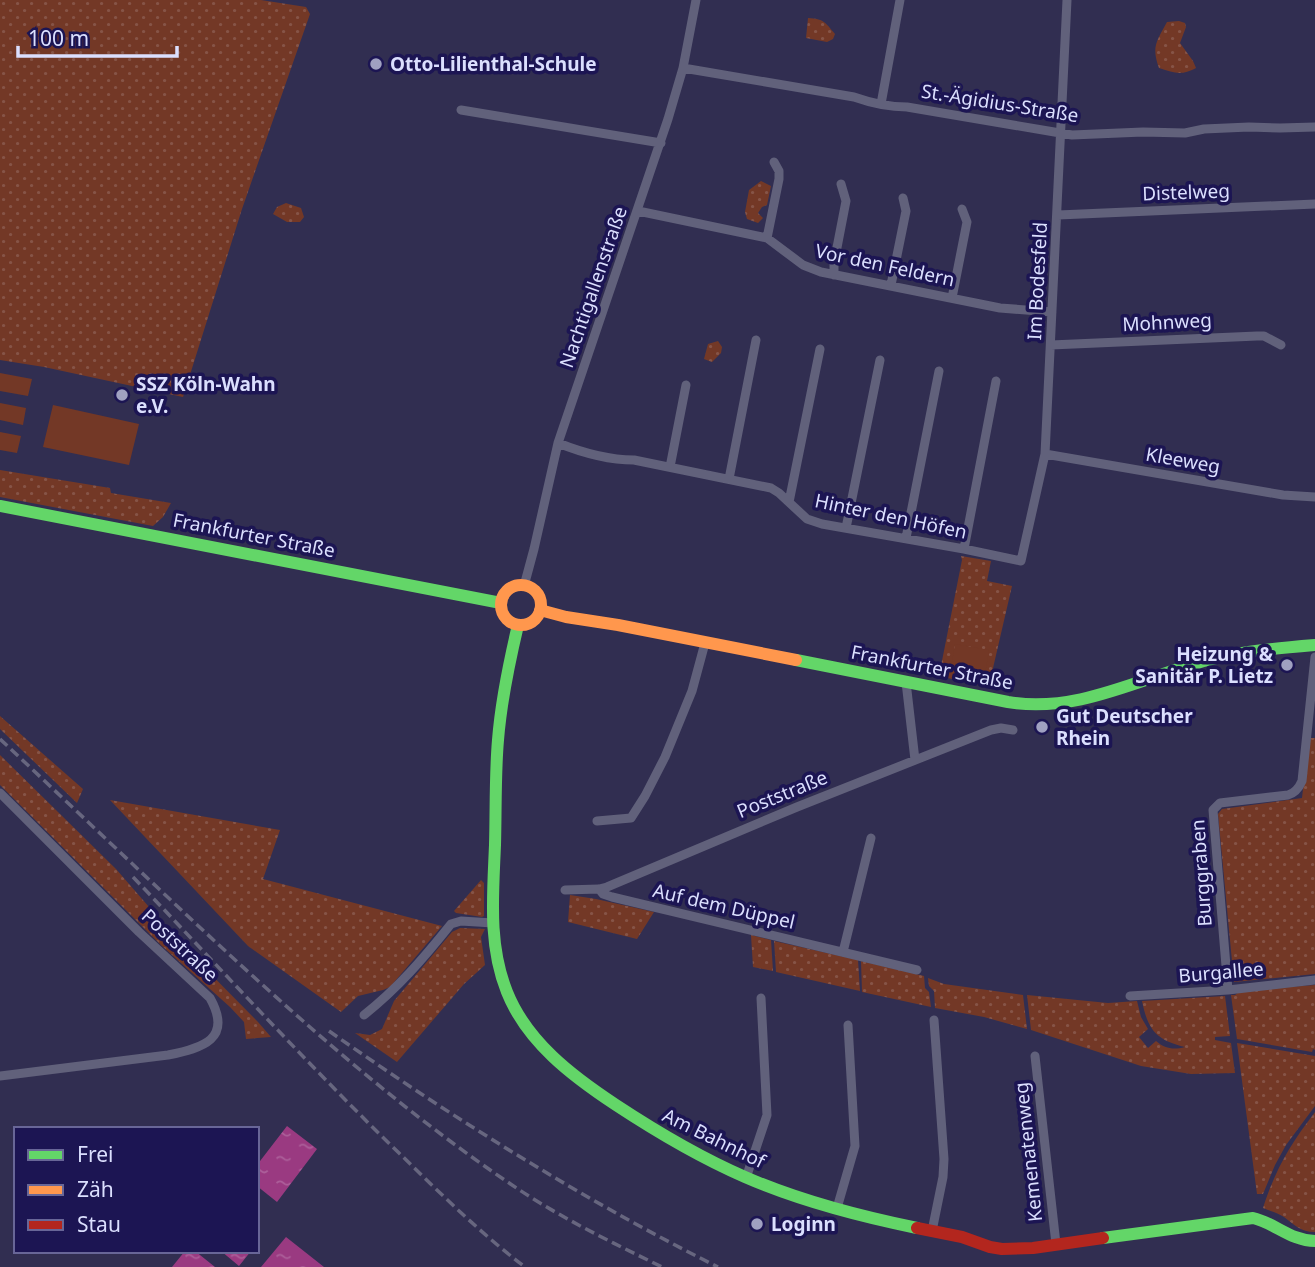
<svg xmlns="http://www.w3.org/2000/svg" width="1315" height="1267" viewBox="0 0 1315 1267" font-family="'Noto Sans',sans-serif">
<defs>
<pattern id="green-dots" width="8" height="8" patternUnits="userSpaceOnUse" patternTransform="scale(1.75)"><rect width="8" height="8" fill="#733826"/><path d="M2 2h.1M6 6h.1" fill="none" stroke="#865447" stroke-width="1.8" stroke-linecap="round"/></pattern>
<pattern id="water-ripples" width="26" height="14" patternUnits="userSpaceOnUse" patternTransform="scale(1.75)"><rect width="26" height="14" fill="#9a3a81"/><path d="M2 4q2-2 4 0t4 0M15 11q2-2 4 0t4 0" fill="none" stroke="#ac5f9a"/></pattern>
</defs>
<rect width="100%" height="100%" fill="#312e51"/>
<!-- green -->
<path fill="url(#green-dots)" d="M0 0H261L306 7 310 14 242 209 183 397 44 367 0 360Z
M808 18C824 19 825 22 835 34L833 39 827 42 806 38Z
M1179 21 1185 23 1186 27 1180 43 1193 61 1196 68C1181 76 1175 73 1159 68 1151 46 1157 41 1167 22Z
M761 181 771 186 767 205 762 207 758 213 763 218 758 223 747 219 745 212 749 190Z
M286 203 301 208 304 217 300 222H287L273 214 277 207Z
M718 341 722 347 721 353 712 362 704 359 708 344Z
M0 470 110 488 111 493 171 503 163 517 153 526 0 497Z
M961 556 991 561 987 581 1012 586 990 681 982 686 939 676 962 560Z
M0 716 83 789 77 803 0 729Z
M1309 738H1315V974L1234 982 1218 814 1222 809 1302 798Z
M0 755 116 869 182 945 258 1022 271 1037 246 1039 244 1022 230 1007 162 946 0 785Z
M110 800 280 830 263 879 442 926 390 987 383 990 358 996 341 1012 248 946Z
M481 880 484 883V916L482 917 456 913 454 911Z
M570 895 596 899 654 912 637 939 568 922Z
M460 928 485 929 481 937 485 965 464 984 397 1062 355 1033 370 1035 382 1029 394 1001 452 932Z
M751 935 771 940 773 971 753 967Z
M774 941 858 960 860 991 776 972Z
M861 961 924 976 925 988 929 992 931 1007 862 992Z
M928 978 944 984 1023 995 1027 1029 984 1017 935 1008 934 991 929 986Z
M1315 985V1050L1313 1049 1312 1052 1237 1039 1231 995H1235L1240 991Z
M1027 995 1108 1003 1137 1001 1141 1017 1148 1029 1139 1037 1148 1048 1156 1041C1165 1049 1174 1050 1185 1047 1156 1040 1148 1030 1142 1001L1225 996 1230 1036 1215 1037V1040L1231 1043 1235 1073 1191 1074 1141 1066 1031 1030Z
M1237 1043 1315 1056V1106L1286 1145 1275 1165 1263 1194H1257Z
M1315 1112V1232C1300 1232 1295 1225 1284 1217 1278 1213 1270 1211 1263 1208 1276 1168 1290 1145 1315 1112Z"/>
<!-- pitch -->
<path fill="#733826" d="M0 373 32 379 28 396 0 391Z
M0 403 26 408 23 425 0 420Z
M53 405 139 424 129 465 43 447Z
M0 432 21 436 17 453 0 450Z
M955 644 989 650 985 674 951 668Z"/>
<!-- water -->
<path fill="url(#water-ripples)" d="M287 1126 317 1149 277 1202 257 1186V1165Z
M286 1237 324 1267H261Z
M185 1251H195L215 1267H172Z
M221 1251H251L239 1266Z"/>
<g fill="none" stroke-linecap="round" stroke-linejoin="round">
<!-- street -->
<path stroke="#61617b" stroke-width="9" d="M683 68 854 97C871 103 889 107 907 107L1072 135 1143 132 1185 133 1204 129 1249 127 1280 128 1315 127
M881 104 900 0
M461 110 661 143
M638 211 767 238 803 265 821 272 1000 308 1052 312
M1058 215 1315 204
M767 238 779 179V171L774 162
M834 275V263L846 201 841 184
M891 285 906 211 903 198
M952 298 967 222 962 209
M1051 345 1257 336H1264L1281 345
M558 443C583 453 608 460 634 460L771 488 779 493 807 519 822 524 964 549 1021 561 1045 454 1067 0
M1045 454 1283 495 1315 497
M670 467 686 385
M729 479 756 340
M789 502 820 349
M846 528 880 360
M906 538 939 371
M964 549 996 381
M524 586 534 549 558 443 668 119 683 68 696 0
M906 682 915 760
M0 793 139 932 210 998C233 1039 203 1048 168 1055L0 1076
M597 821 631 818 645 796 665 757 692 691 705 643
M599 889 603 894 612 897 917 970
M565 890 599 889 607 887 797 807 991 730 1001 728 1013 730
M843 952 871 838
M1228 990 1213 810 1220 803 1288 795C1295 793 1299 788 1302 781L1315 657
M1130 996 1228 990 1315 980
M364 1015C398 988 423 959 451 924L461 921 493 923
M1035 1056 1056 1244
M746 1178 767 1115 761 998
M837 1208 855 1146 848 1025
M932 1231 943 1177 944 1159 934 1020"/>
<!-- fast -->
<path stroke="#63d668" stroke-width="12" d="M0 506 501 603
M518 625C509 663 501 701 498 740 495 775 496 810 495 845 493 895 488 945 507 992 527 1042 572 1076 616 1105 657 1132 699 1157 745 1177 800 1201 858 1216 917 1228
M796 660 1008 702C1078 714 1142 677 1208 660 1243 651 1279 648 1315 645
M1103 1238 1253 1218C1275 1223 1291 1241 1315 1241"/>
<!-- slow -->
<path stroke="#ff974d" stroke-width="12" d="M501 605a20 20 0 1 1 40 0a20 20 0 1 1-40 0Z
M540 610 566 617 618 625 796 660"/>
<!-- jam -->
<path stroke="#b3261e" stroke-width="12" d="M917 1228 962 1237 990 1247 1002 1249 1033 1248 1103 1238"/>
<!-- rail -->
<path stroke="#67667f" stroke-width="3.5" stroke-dasharray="10 5" stroke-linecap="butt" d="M0 739C64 799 128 860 192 920 295 1016 401 1111 518 1189 563 1219 613 1243 662 1267
M133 877C221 969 307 1064 399 1153 439 1192 480 1233 525 1267
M329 1031C453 1118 582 1199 718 1267"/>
</g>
<!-- markers -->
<g fill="#a0a1c1" stroke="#1c1553" stroke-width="2.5">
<circle cx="376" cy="64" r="7"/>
<circle cx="122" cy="395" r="7"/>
<circle cx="1287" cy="665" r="7"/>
<circle cx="1042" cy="727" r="7"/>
<circle cx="757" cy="1224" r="7"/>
</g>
<g text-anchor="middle" stroke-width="7" stroke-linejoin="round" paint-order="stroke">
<!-- poi labels -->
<g font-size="19" font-weight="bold" fill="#dbdffe" stroke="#1c1553" text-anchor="start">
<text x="390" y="71">Otto-Lilienthal-Schule</text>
<text x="136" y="391">SSZ Köln-Wahn<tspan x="136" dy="22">e.V.</tspan></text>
<text x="1273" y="661" text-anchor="end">Heizung &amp;<tspan x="1273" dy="22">Sanitär P. Lietz</tspan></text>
<text x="1056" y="723">Gut Deutscher<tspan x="1056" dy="22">Rhein</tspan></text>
<text x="771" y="1231">Loginn</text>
</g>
<!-- street labels -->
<g font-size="19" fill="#dbdffe" stroke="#1c1553">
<text transform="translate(1000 103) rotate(9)" y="7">St.-Ägidius-Straße</text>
<text transform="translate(1186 192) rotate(-2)" y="7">Distelweg</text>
<text transform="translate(885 265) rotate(12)" y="7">Vor den Feldern</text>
<text transform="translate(1037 281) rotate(-87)" y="7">Im Bodesfeld</text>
<text transform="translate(593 287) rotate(-71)" y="7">Nachtigallenstraße</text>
<text transform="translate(1167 322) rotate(-3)" y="7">Mohnweg</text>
<text transform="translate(1183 460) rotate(10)" y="7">Kleeweg</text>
<text transform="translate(891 516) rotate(12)" y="7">Hinter den Höfen</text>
<text transform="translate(254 535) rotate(11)" y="7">Frankfurter Straße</text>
<text transform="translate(932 667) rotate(11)" y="7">Frankfurter Straße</text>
<text transform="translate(782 794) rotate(-22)" y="7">Poststraße</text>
<text transform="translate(1201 873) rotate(-94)" y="7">Burggraben</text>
<text transform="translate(724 906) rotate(13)" y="7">Auf dem Düppel</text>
<text transform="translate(180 945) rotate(43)" y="7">Poststraße</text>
<text transform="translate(1221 972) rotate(-5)" y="7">Burgallee</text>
<text transform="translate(714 1138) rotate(26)" y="7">Am Bahnhof</text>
<text transform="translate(1028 1152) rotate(-96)" y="7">Kemenatenweg</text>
</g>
</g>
<!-- legend -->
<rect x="14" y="1127" width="245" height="126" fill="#1c1553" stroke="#686697" stroke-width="2"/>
<rect x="28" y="1150" width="35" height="10" fill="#63d668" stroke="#686697" stroke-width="2"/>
<text x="77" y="1162" font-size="21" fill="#dbdffe">Frei</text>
<rect x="28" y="1185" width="35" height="10" fill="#ff974d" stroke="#686697" stroke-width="2"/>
<text x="77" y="1197" font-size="21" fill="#dbdffe">Zäh</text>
<rect x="28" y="1220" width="35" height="10" fill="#b3261e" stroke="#686697" stroke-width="2"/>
<text x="77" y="1232" font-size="21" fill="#dbdffe">Stau</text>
<!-- scale -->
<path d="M18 46v10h159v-10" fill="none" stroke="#dbdffe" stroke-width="3.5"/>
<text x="28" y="46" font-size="21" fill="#dbdffe" stroke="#1c1553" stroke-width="5" paint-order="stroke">100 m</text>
</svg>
